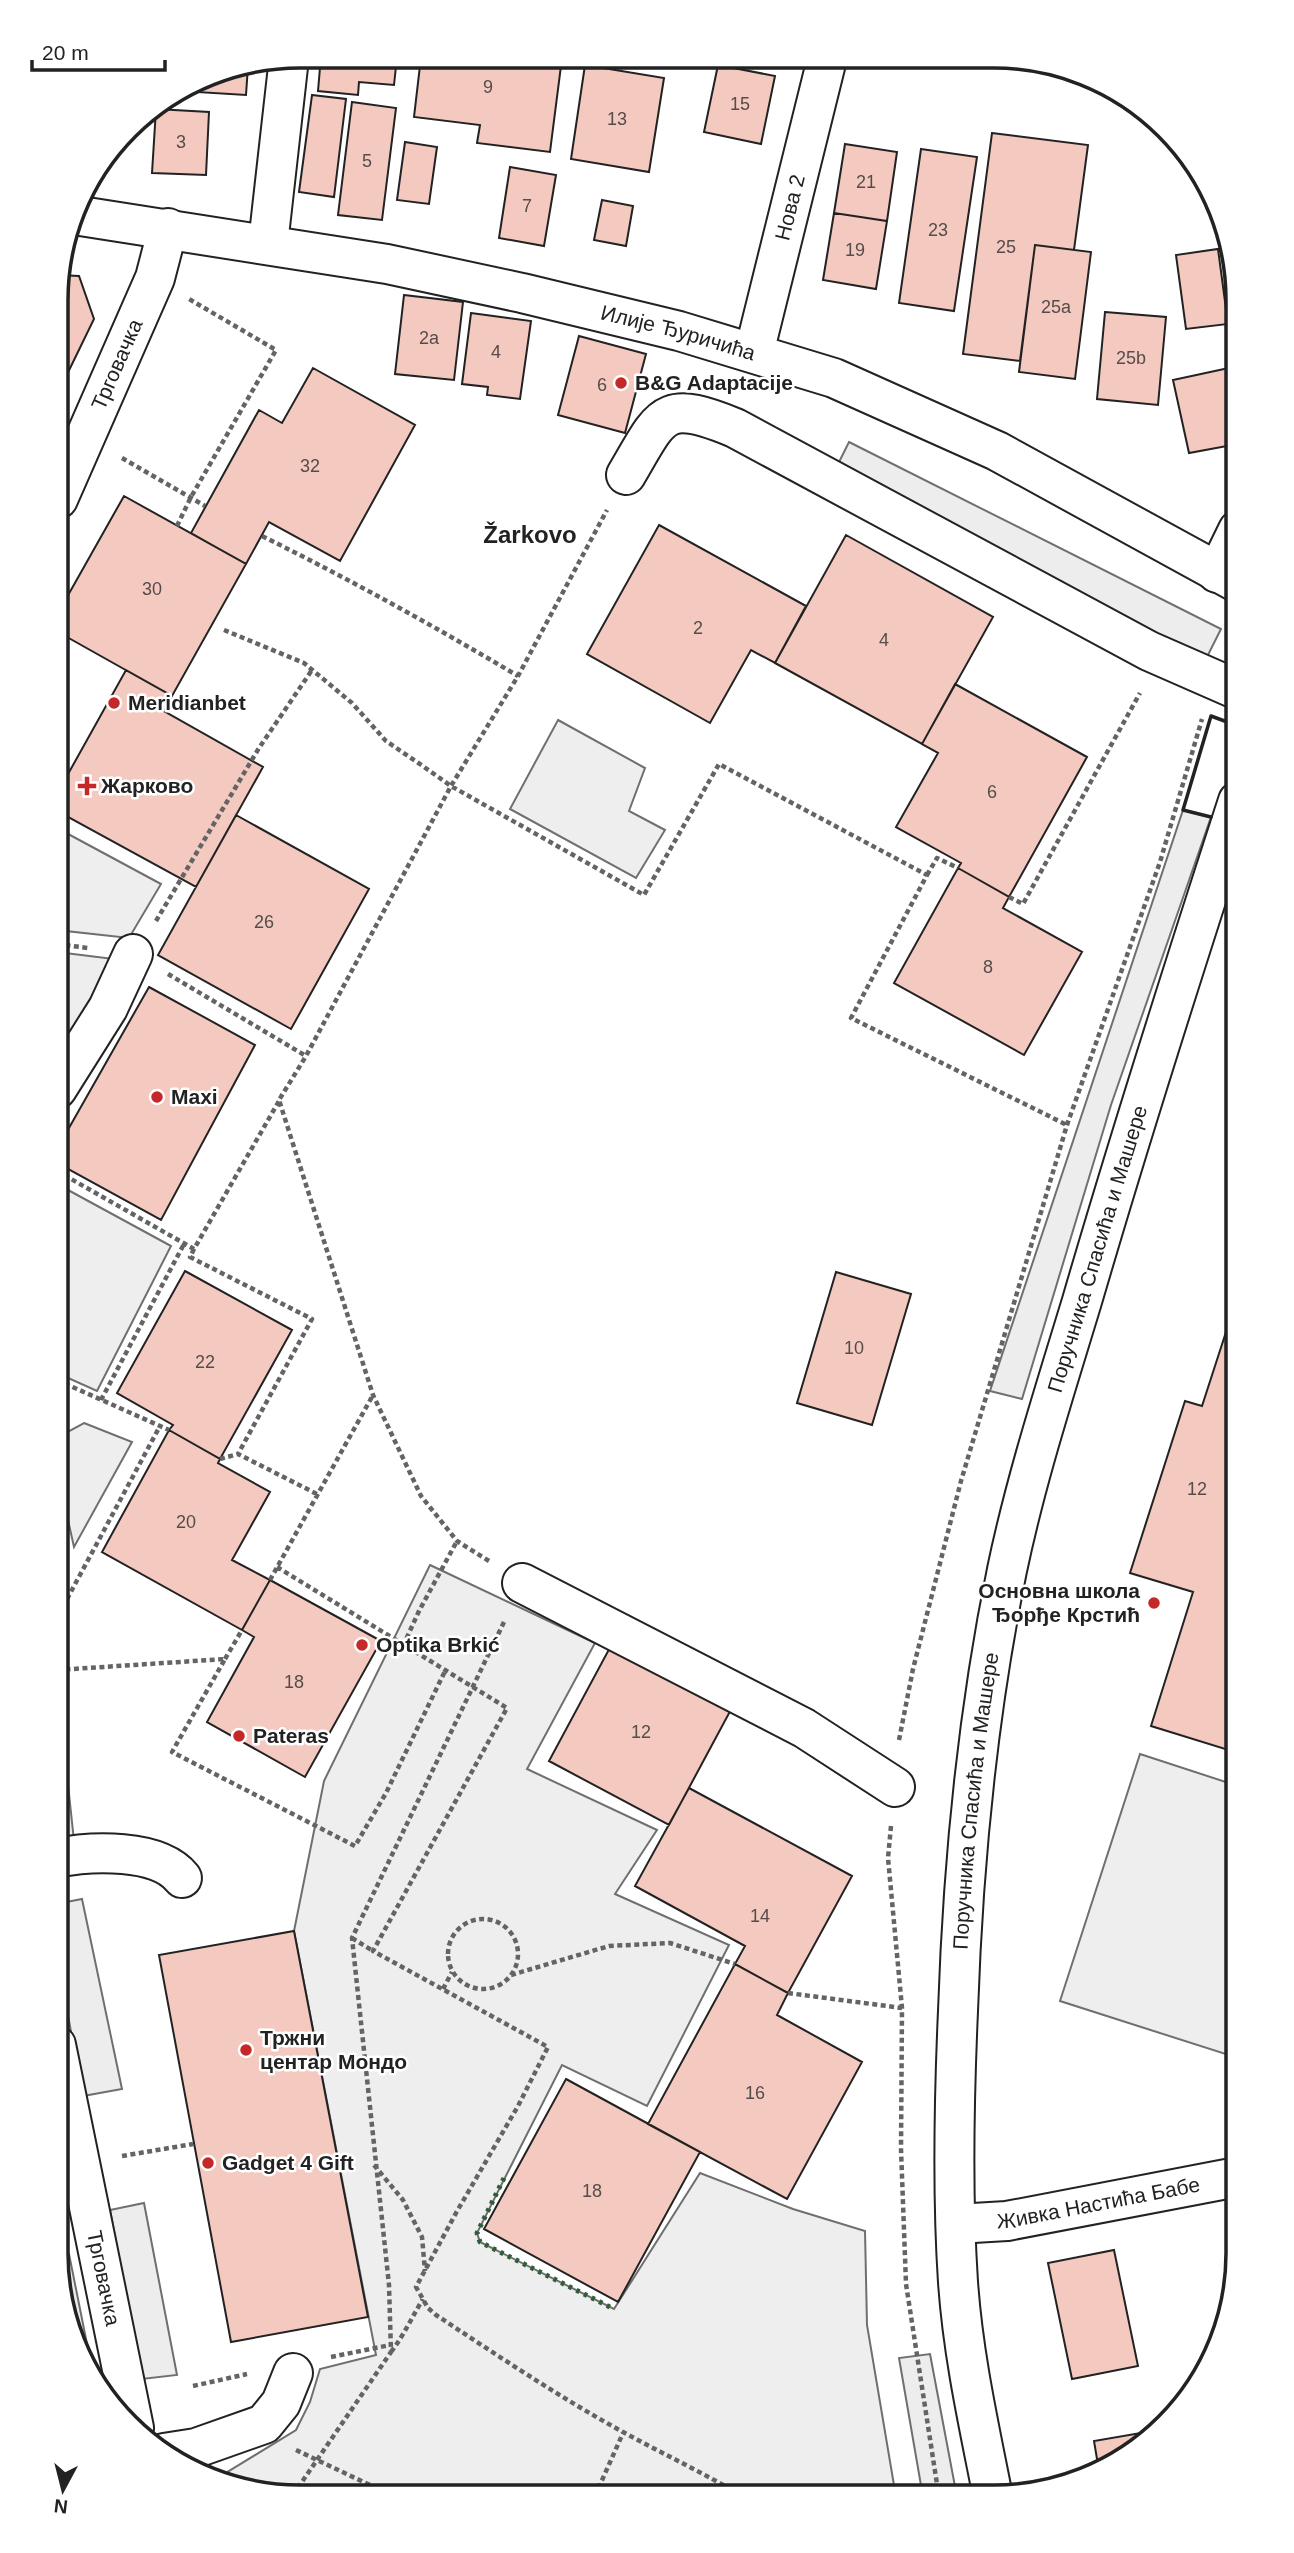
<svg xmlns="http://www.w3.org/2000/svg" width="1294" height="2553" viewBox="0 0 1294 2553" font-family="Helvetica,sans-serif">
<rect width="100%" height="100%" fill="#fff"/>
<!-- green -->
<path fill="#eee" stroke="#6f6f6f" stroke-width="2" d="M558 720 645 768 629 811 665 830 636 878 510 809Z
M57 828 161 884 129 938 57 930Z
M57 952 122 960 57 1071Z
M57 1184 171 1246 97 1391 57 1373Z
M84 1423 132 1442 74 1547 62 1493 60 1436Z
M430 1565 595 1643 527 1769 657 1830 615 1894 729 1945 647 2106 562 2065 477 2233 480 2242 614 2309 700 2173 793 2209 865 2231 867 2325 896 2497 359 2495 341 2487 337 2495H268L216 2479 296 2430 310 2402 320 2369 376 2355 294 1931 324 1781Z
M1140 1754 1238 1786V2058L1060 2001Z"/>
<!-- parking -->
<path fill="#ededed" stroke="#6f6f6f" stroke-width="2" d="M849 442 1221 629 1206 659 834 472Z
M1183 810 1211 817 1111 1105 1022 1399 990 1391Z
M57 1681 74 1841 56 1846Z
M82 1899 122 2089 83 2096 56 1951V1904Z
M144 2203 177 2375 142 2379 110 2210Z
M69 2254 91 2364 69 2331 57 2258Z
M930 2354 957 2497H923L899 2358Z"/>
<!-- building -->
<path fill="#f3c9c0" stroke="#222" stroke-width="2" d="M321 56 397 57 394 85 359 82 358 95 318 91Z
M421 57 562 58 550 152 477 143 480 125 414 117Z
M585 65 664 78 649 172 571 159Z
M718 65 775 76 761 144 704 132Z
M248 66 246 95 180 91 207 74Z
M312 95 346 99 334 197 299 192Z
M352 102 396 108 382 220 338 215Z
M156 109 209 112 206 175 152 173Z
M992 133 1088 145 1074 250 1035 245 1020 361 963 354Z
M405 142 437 147 429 204 397 200Z
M845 144 897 152 887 221 834 213Z
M921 149 977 157 954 311 899 303Z
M510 167 556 175 544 246 499 238Z
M602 200 633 206 626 246 594 240Z
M834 213 887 221 876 289 823 280Z
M1035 245 1091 252 1075 379 1019 372Z
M1218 249 1228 324 1186 329 1176 255Z
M58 275 79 276 94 319 58 393Z
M404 295 463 302 454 380 395 374Z
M1105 312 1166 317 1158 405 1097 399Z
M471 313 531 321 520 399 487 395 488 387 462 384Z
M579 336 646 354 625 433 558 415Z
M1238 366V444L1189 453 1173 380Z
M313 368 415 425 340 561 269 522 246 564 191 533 259 410 282 423Z
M124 496 246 564 172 696 58 632V613Z
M659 525 806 606 775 663 751 650 710 723 587 654Z
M846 535 993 617 922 744 775 663Z
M126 670 172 696 164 711 263 767 196 887 57 811 58 792Z
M955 684 1087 757 1009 897 958 868 961 863 896 827 938 753 922 744Z
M236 815 369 889 291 1029 158 955Z
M958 868 1009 897 1003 908 1082 952 1024 1055 894 983Z
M149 987 255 1045 161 1220 57 1163V1149Z
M185 1271 292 1330 220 1459 169 1430 173 1425 117 1393Z
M836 1272 911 1294 872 1425 797 1403Z
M1238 1295V1753L1151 1726 1193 1592 1130 1573 1185 1401 1202 1406Z
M169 1430 220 1459 218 1463 270 1492 232 1560 270 1580 242 1630 102 1552Z
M270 1580 381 1641 305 1777 207 1722 254 1637 242 1630Z
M614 1640 734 1704 669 1825 549 1761Z
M689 1788 852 1876 788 1993 735 1964 745 1946 635 1886Z
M294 1931 368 2317 231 2342 159 1955Z
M735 1964 788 1993 777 2015 862 2062 787 2199 648 2124Z
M566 2079 700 2152 618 2302 484 2229Z
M1114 2250 1138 2366 1072 2379 1048 2263Z
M1158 2430 1130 2456 1099 2471 1094 2441Z"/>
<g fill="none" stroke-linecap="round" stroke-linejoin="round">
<defs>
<g id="minor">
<path id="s1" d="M74 215 387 264 522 293 679 331 834 378 997 451 1238 583"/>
<path d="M268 244 289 58"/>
<path id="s2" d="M754 353 827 59"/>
<path d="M626 475C662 414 662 398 735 428L1149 651 1238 690"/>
<path id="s3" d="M58 499 155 278 168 228"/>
<path d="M1217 573 1238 530"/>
<path d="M57 1089 108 1008 133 954"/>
<path d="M522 1583 804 1728 895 1787"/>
<path d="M56 1858C91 1851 158 1848 182 1878"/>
<path id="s4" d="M56 2045 134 2428"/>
<path id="s5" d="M956 2224 1007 2221 1237 2177"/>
<path d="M164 2453 196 2448 264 2424 281 2403 293 2373"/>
<path id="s6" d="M993 2497C979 2426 963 2355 958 2282 952 2192 954 2101 958 2011 963 1863 977 1716 1007 1570 1026 1479 1055 1390 1082 1301 1131 1133 1184 967 1238 801"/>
</g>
</defs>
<!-- minor casing -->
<use href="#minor" stroke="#222" stroke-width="42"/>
<!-- path -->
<path stroke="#646464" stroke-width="4.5" stroke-dasharray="5 3.5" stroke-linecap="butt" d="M122 458 205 506
M177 526 191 497 276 350 189 299
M262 536C349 579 434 626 518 676
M224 630 304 663 352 703 386 741 417 762 451 786 644 895 719 764 927 875 851 1018 1067 1125
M927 875 937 858 958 868
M1009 897 1023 904 1140 693
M156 921 259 748 312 670
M57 944 88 948
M168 974 306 1056
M57 1171 194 1249 279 1101
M194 1249 190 1257 312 1319 238 1454
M57 1380 169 1430
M101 1400 184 1244
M220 1459 238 1454 317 1494
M489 1561 457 1541 421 1496 373 1395 279 1100 306 1056 451 786 518 676 607 510
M277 1567 507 1708 373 1951 548 2047 518 2106 456 2213 416 2287 428 2308 436 2315C497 2355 559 2397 623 2432 663 2454 704 2473 742 2496
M270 1580 373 1395
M59 1614 160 1426
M403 1646 419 1611 457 1541
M225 1659 242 1630
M57 1670 225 1659 172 1752 355 1846 386 1793 446 1669
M899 1740 913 1669 961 1481 1067 1125 1160 862 1202 719
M891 1826 888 1858 902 2008 901 2149 906 2284 939 2497
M448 1954a35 35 0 1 1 70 0a35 35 0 1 1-70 0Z
M352 1938 373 1951
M511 1975 609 1946 670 1943 735 1964
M443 1989 452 1972
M788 1993 902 2008
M122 2156 193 2144
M374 2165 403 2200 422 2237 425 2271
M391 2352C404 2335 412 2317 423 2299
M331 2357 390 2345
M193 2386 247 2374
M296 2450 391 2495
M293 2495 391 2352 389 2285 352 1938 504 1622
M595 2496 623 2433"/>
<!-- minor -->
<use href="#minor" stroke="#fff" stroke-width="38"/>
<!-- hedge -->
<path stroke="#2f5e38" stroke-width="5" stroke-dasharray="3.5 5" stroke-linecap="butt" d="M504 2178 477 2233 480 2242 614 2309"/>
<!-- wall -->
<path stroke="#222" stroke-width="3.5" d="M1211 817 1183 810 1211 716 1238 726"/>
</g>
<!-- markers -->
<g fill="#c62828" stroke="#fff" stroke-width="2.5">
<circle cx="621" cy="383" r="7"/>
<circle cx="114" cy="703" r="7"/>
<path d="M83.5 775.5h7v7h7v7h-7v7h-7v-7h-7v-7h7z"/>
<circle cx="157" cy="1097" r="7"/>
<circle cx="1154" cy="1603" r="7"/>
<circle cx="362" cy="1645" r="7"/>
<circle cx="239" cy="1736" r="7"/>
<circle cx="246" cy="2050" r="7"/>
<circle cx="208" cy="2163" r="7"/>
</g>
<g text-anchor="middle" stroke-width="5" stroke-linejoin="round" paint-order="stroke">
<!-- number labels -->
<g font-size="18" fill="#564c4a">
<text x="488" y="93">9</text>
<text x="740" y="110">15</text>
<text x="617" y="125">13</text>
<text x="181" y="148">3</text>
<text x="367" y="167">5</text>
<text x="866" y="188">21</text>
<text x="527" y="212">7</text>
<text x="938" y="236">23</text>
<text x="1006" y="253">25</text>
<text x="855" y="256">19</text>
<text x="1056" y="313">25a</text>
<text x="429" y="344">2a</text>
<text x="496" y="358">4</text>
<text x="1131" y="364">25b</text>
<text x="602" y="391">6</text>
<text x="310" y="472">32</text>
<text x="152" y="595">30</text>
<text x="698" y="634">2</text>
<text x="884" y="646">4</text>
<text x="992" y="798">6</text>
<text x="264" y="928">26</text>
<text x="988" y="973">8</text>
<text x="854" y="1354">10</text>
<text x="205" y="1368">22</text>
<text x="1197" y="1495">12</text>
<text x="186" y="1528">20</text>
<text x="294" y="1688">18</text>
<text x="641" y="1738">12</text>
<text x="760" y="1922">14</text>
<text x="755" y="2099">16</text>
<text x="592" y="2197">18</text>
</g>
<!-- street labels -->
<g font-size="21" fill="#222" stroke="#fff">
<text dy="7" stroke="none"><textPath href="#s2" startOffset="150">Нова 2</textPath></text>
<text dy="7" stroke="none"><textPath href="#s1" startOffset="616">Илије Ђуричића</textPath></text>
<text dy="7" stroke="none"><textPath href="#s3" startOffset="147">Трговачка</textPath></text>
<text dy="7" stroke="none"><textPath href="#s6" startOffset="1267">Поручника Спасића и Машере</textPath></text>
<text dy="7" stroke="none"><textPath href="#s6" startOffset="700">Поручника Спасића и Машере</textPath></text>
<text dy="7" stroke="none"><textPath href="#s5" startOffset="144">Живка Настића Бабе</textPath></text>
<text dy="7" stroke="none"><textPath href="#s4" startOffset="238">Трговачка</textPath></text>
</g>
<!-- poi labels -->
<g font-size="21" font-weight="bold" fill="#222" stroke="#fff" text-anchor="start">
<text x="635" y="390">B&amp;G Adaptacije</text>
<text x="128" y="710">Meridianbet</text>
<text x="101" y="793">Жарково</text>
<text x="171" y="1104">Maxi</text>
<text x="1140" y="1598" text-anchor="end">Основна школа<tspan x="1140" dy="24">Ђорђе Крстић</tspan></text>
<text x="376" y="1652">Optika Brkić</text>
<text x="253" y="1743">Pateras</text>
<text x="260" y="2045">Тржни<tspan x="260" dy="24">центар Мондо</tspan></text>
<text x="222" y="2170">Gadget 4 Gift</text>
</g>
<!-- quarter labels -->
<g font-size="24" font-weight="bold" fill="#222" stroke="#fff">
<text x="530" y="543">Žarkovo</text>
</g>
</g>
<!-- crop -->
<path d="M0 0H1294V2553H0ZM300 68H994A232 232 0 0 1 1226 300V2253A232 232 0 0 1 994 2485H300A232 232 0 0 1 68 2253V300A232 232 0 0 1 300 68Z" fill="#fff" fill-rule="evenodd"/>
<path fill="none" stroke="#222" stroke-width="3.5" d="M300 68H994A232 232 0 0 1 1226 300V2253A232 232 0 0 1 994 2485H300A232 232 0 0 1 68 2253V300A232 232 0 0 1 300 68Z"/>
<!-- north arrow -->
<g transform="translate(63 2490) rotate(187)" stroke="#ffffff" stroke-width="5" paint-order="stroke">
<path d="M0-5L12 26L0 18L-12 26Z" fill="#222222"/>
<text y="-10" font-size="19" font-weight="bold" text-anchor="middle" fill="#222222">N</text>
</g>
<!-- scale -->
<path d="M32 60v10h133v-10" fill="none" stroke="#222222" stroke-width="3.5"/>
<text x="42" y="60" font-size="21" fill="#222222" stroke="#ffffff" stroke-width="5" paint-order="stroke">20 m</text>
</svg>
